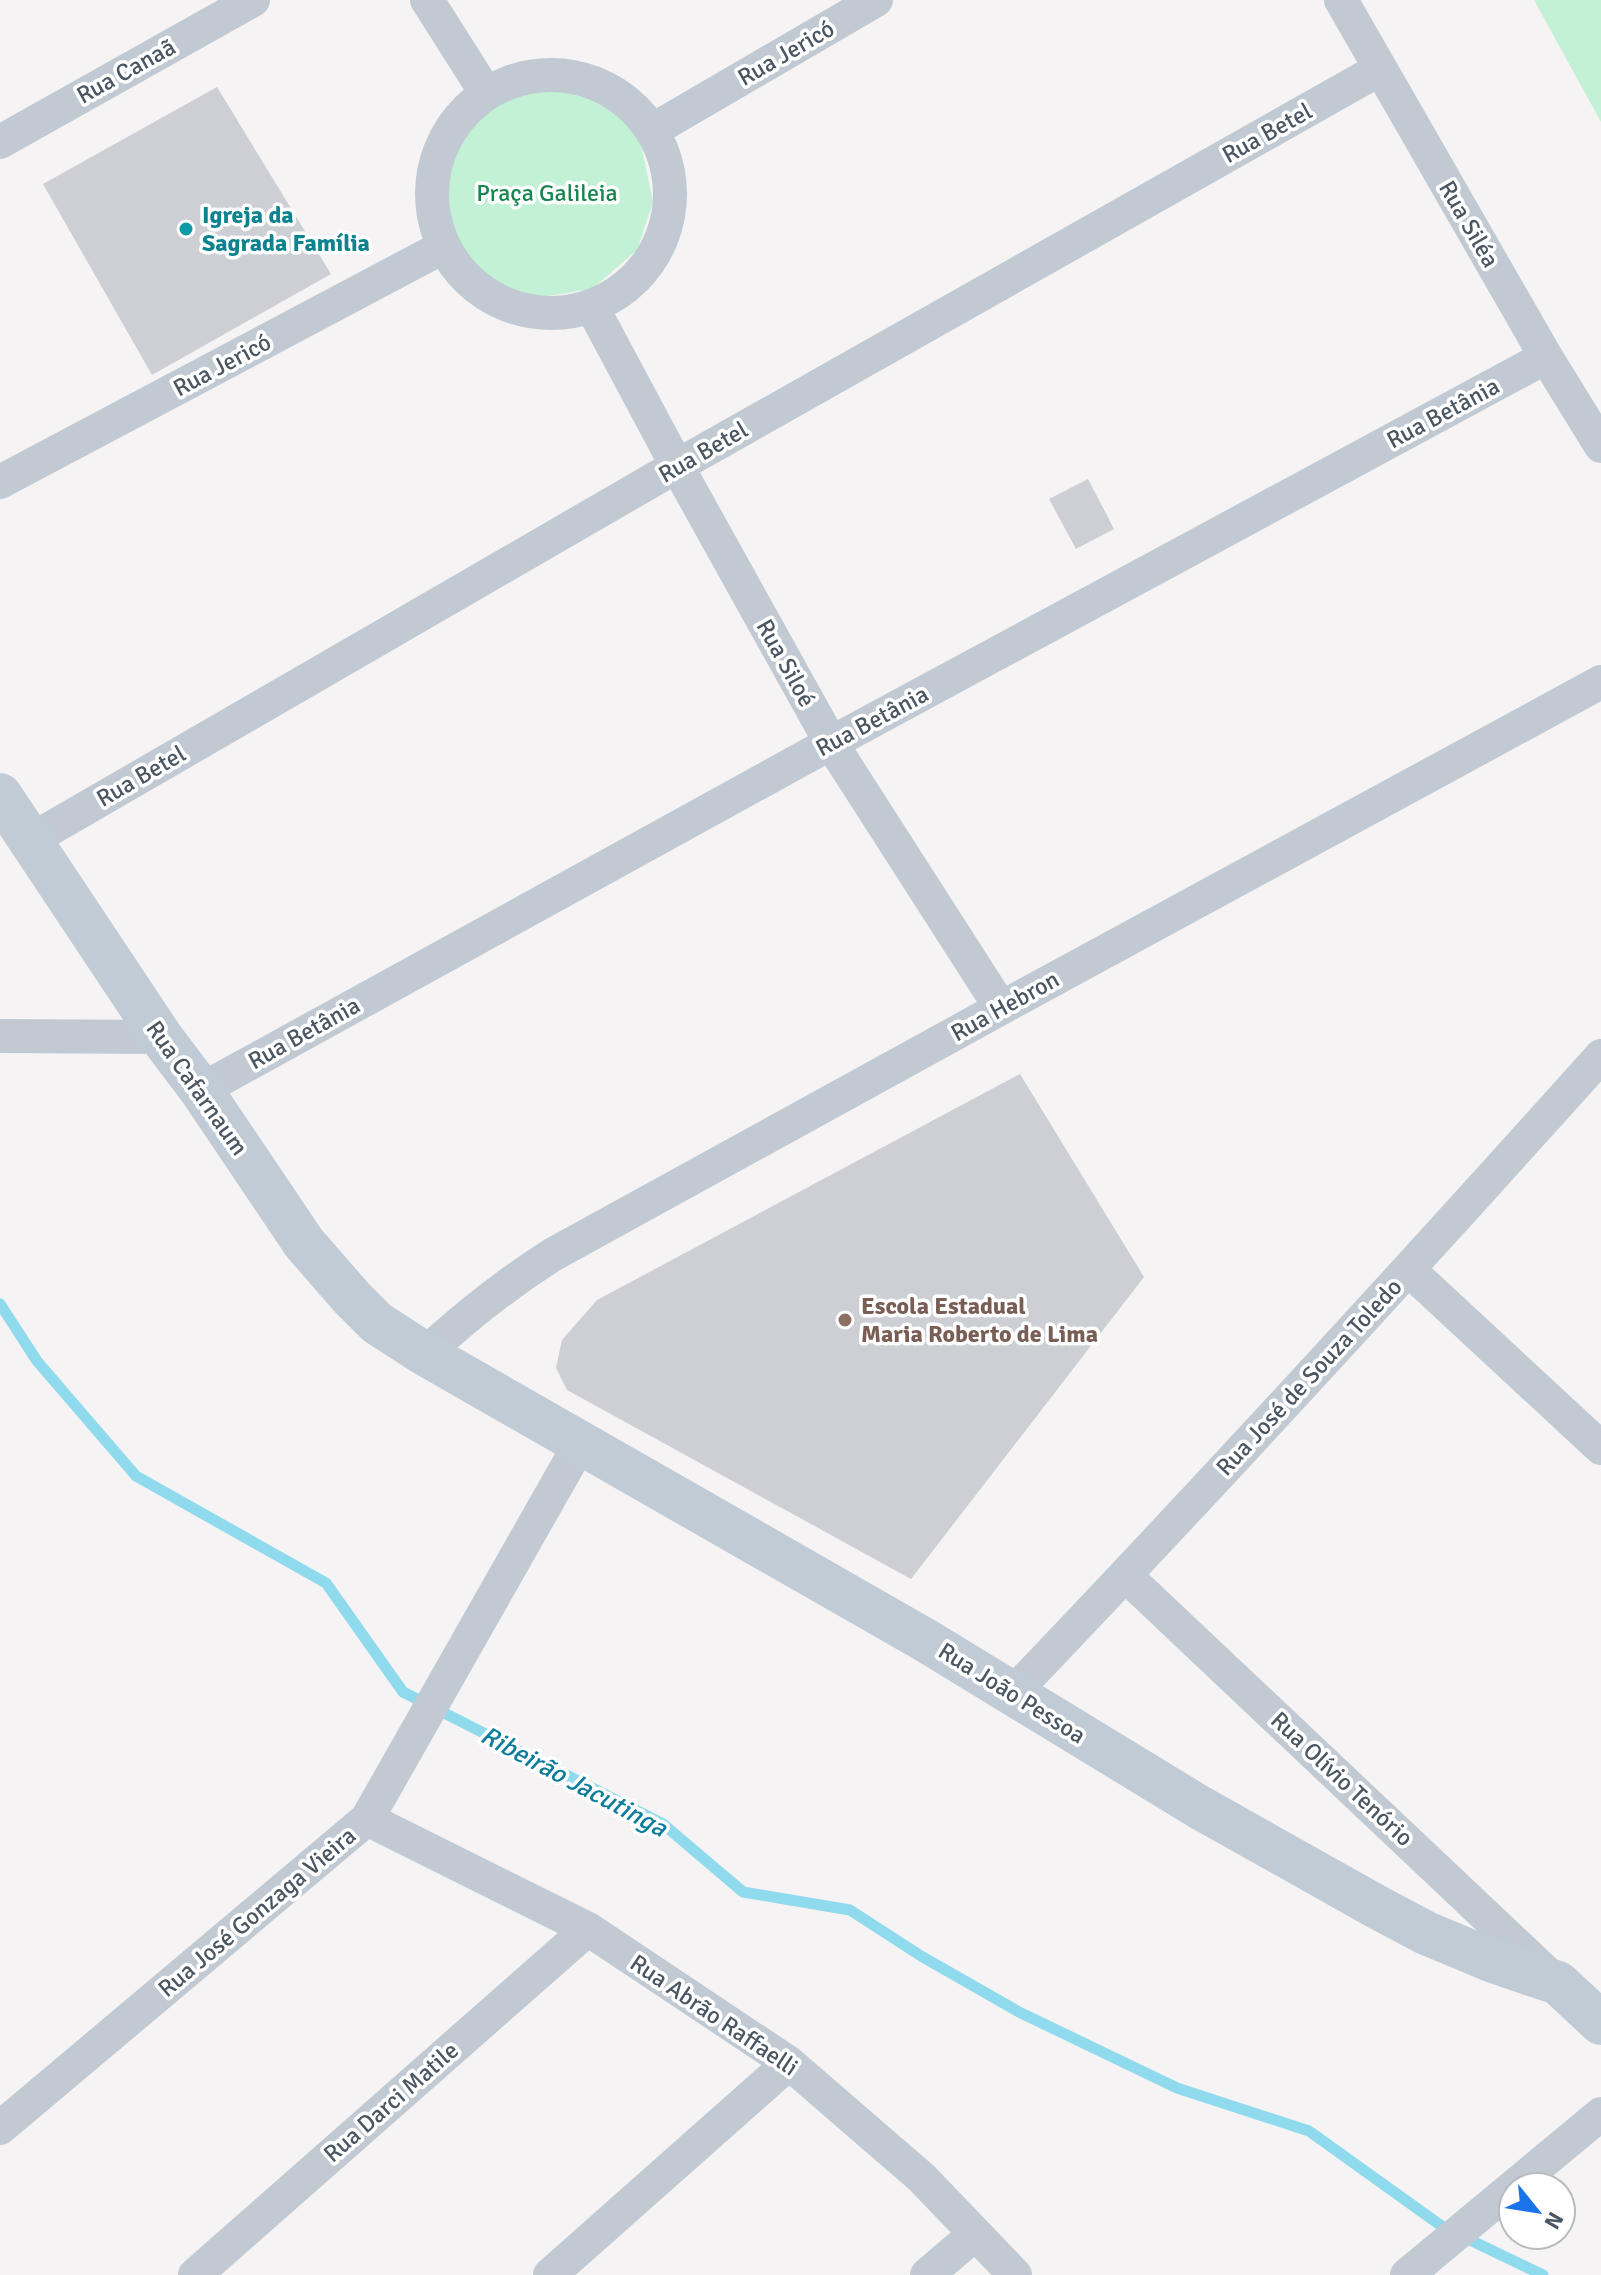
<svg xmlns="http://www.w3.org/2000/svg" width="1601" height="2275" viewBox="0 0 1601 2275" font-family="Signika,sans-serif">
<rect width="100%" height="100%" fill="#f5f3f3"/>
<!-- green -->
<path fill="#c3f1d5" d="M1534 0H1601V122Z
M556 83 611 107 639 135 653 202 637 250 592 289 536 298 479 278 452 240 442 187 459 135 493 102Z"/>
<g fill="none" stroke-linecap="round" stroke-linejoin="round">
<!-- stream -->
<path stroke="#90daee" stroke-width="11" d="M0 1304 37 1361 136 1476 326 1583 403 1692 663 1824 743 1892 850 1910 921 1956 1019 2012 1177 2088 1309 2131 1443 2227 1543 2275"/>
</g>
<!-- building -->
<path fill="#cdcfd5" d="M217 87 331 274 152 375 43 184Z
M1088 479 1114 529 1076 549 1049 499Z
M1020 1074 1144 1277 911 1579 567 1390 556 1368 562 1340 597 1300Z"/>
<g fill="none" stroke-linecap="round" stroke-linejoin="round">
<!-- street -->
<path stroke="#c1cad2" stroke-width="34" d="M427 0 486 93
M1341 0 1546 357 1601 446
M432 194a119 119 0 1 1 238 0a119 119 0 1 1-238 0Z
M653 130 876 0
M0 142 253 0
M592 307 677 466 831 743 1001 1008
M0 482 443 247
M29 841 677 466 1380 69
M0 1036 161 1037
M201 1090 831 743 1546 357
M1409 1270 1601 1448
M425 1354C466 1316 505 1285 552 1255L1001 1008 1601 682
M1126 1576 1553 1979
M1012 1694C1212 1485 1408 1271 1601 1056
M367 1819 588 1929 789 2063 922 2178 1015 2275
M0 2128 367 1819 580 1444
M195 2275 588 1929
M550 2275 789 2063
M927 2275 975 2234
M1407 2275 1601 2114"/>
<!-- secondary -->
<path stroke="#c1cbd6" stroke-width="44" d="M0 795 161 1037 201 1090 304 1243 352 1298 377 1323 425 1354 925 1640 1199 1807 1377 1907 1426 1933 1493 1961 1558 1983 1601 2023"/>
</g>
<!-- markers -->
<circle fill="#0f9aa8" stroke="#fff" stroke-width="3" cx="186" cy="229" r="8"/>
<circle fill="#8d6e63" stroke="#fff" stroke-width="3" cx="845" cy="1320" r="8"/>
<g text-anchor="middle" stroke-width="7" stroke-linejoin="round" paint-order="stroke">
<!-- street labels -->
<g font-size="24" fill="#4a5661" stroke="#fff">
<text transform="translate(786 53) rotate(-30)" y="8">Rua Jericó</text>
<text transform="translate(126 71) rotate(-29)" y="8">Rua Canaã</text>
<text transform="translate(1267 133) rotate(-29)" y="8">Rua Betel</text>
<text transform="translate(1469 224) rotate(60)" y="8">Rua Siléa</text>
<text transform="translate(222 365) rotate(-28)" y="8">Rua Jericó</text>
<text transform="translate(1443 413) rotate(-28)" y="8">Rua Betânia</text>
<text transform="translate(703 452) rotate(-30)" y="8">Rua Betel</text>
<text transform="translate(786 663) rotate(61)" y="8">Rua Siloé</text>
<text transform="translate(872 721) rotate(-28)" y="8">Rua Betânia</text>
<text transform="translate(141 776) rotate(-30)" y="8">Rua Betel</text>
<text transform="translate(1005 1006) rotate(-29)" y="8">Rua Hebron</text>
<text transform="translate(304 1033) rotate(-29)" y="8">Rua Betânia</text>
<text transform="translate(197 1088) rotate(55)" y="8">Rua Cafarnaum</text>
<text transform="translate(1309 1377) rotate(-47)" y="8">Rua José de Souza Toledo</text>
<text transform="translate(1012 1693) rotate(32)" y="8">Rua João Pessoa</text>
<text transform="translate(1342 1779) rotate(43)" y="8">Rua Olívio Tenório</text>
<text transform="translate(257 1912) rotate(-40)" y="8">Rua José Gonzaga Vieira</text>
<text transform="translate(714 2015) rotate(34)" y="8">Rua Abrão Raffaelli</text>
<text transform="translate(391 2102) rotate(-41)" y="8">Rua Darci Matile</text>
</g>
<!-- park labels -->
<g font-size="24" fill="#17864f" stroke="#fff">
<text x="547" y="201">Praça Galileia</text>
</g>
<!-- culture labels -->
<g font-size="24" font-weight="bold" fill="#0d838f" stroke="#fff" text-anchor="start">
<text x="202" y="223">Igreja da<tspan x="202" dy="28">Sagrada Família</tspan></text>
</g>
<!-- education labels -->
<g font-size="24" font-weight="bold" fill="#785e54" stroke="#fff" text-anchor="start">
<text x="861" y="1314">Escola Estadual<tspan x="861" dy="28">Maria Roberto de Lima</tspan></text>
</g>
<!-- water labels -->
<g font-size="26" font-style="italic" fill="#0c7c9b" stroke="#fff">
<text transform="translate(574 1781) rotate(28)" y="9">Ribeirão Jacutinga</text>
</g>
</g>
<!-- north arrow -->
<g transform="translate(1537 2211) rotate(120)"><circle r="38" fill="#ffffff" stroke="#b7bbc0" stroke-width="2"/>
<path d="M0-6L14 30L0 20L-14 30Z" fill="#1a73e8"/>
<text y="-12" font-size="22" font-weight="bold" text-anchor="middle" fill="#4a5661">N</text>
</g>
</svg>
